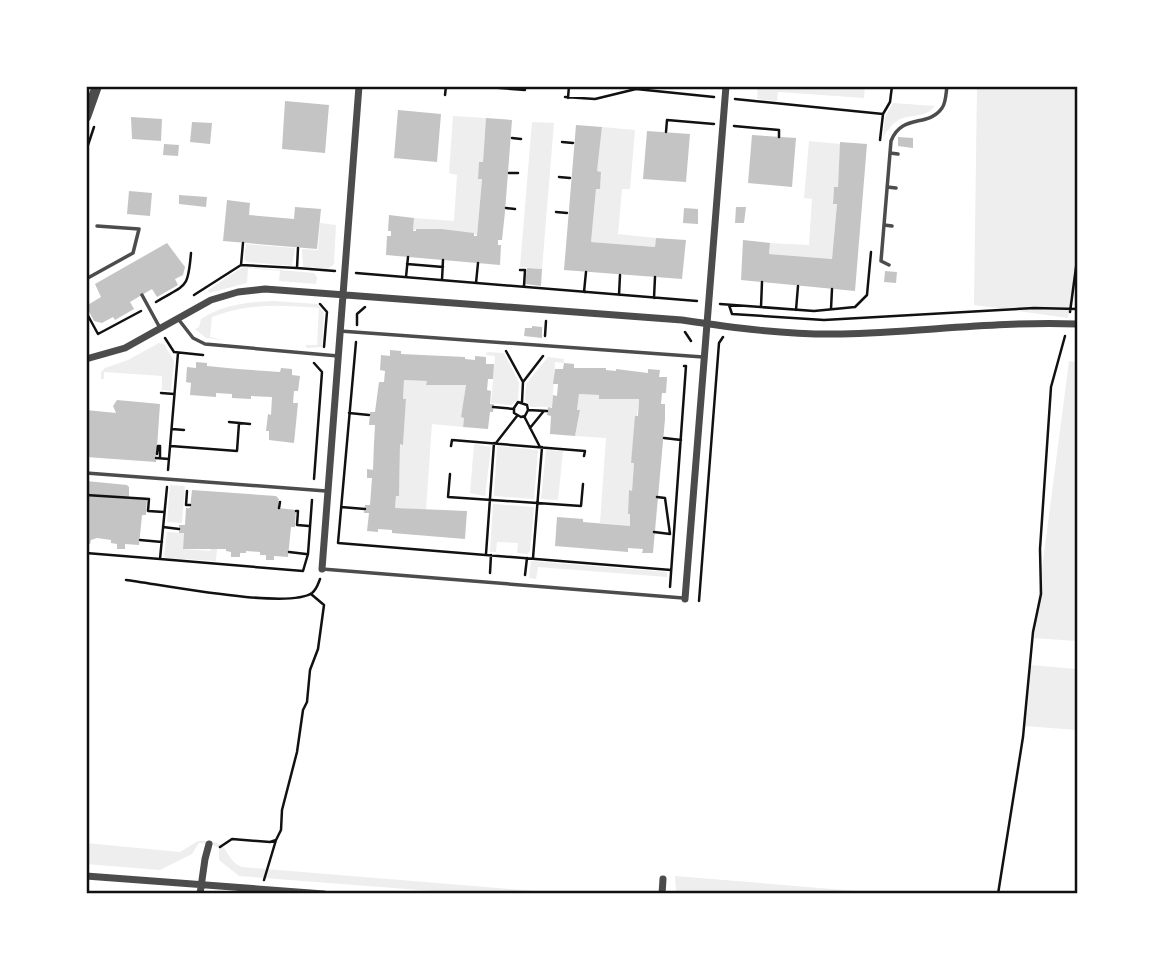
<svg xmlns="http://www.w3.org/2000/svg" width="1163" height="980" viewBox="0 0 1163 980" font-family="'DM Sans',sans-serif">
<rect width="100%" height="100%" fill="#fff"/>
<!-- green -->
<path fill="#eee" d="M758 86H865L864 98 778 92 777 101 757 99Z
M977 86H1077V259L1068 318 974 305Z
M893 103 935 106C920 125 901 104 883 138L885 117Z
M453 116 486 118 483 162H479L478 179H482L477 236 474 233 416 229 413 231 414 218 454 221 457 175 449 173Z
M532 122 554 123 542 269 520 267Z
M602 127 635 130 630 189H622L618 234 656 238 655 247 591 242 596 189 600 188 601 172 597 171Z
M809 141 840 144 838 187H834L833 203 837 204 832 259 769 254 770 243 809 245 812 199 804 198Z
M320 223 336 225 334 264 328 269 303 267 302 249 318 250Z
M246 244 295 248 292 266 247 262 244 259Z
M247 267 314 273 317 277 316 284 279 281 280 271 248 268 247 283 209 293 208 290 241 268Z
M273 301 317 304 324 313 322 347 307 348 305 345H317L319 308C281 305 248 303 212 317L210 337 223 340 206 338 195 329 199 327 201 319C222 305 249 302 273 301Z
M159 343 164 344 174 361 171 391 162 390V376L104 372V379H101V372L105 368 128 360Z
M487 352 504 353 519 383 518 400 511 405 491 403 495 356 486 355Z
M548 357 564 359V363L555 362 552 407H531L525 400 526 384Z
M1069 361 1077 362V641L1033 638Z
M404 380 427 381V385H466L461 417 464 418 463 427 432 424 426 510 395 508 396 496 399 495 400 444H403L406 400 403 399Z
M579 394 599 395 600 399H639L631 462 634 463 632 491H629L628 514H630V526L600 523 606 438 575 436 580 411 577 410Z
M474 444 491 447 485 496 470 493Z
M497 446 538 450 534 499 494 496Z
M546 450 563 451 558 500 541 499Z
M170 485 185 486 182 523 167 522Z
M493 504 534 507 530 551 527 554 517 553 518 543 497 542 496 552H490Z
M167 532 184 533 183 549 210 551 211 549H217L216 561 166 558 164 556Z
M531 561 667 572V577L538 567 536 579 529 578Z
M1030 665 1077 669V730L1025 726Z
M198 841C235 840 220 857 242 867L572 894H471L239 876 219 860V848L211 844 199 843 192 854 160 870 86 864V843L180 852Z
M675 876 893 894H680L676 891Z"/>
<!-- building -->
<path fill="#c4c4c4" d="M285 101 329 105 325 153 282 149Z
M398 110 441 114 437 162 394 158Z
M131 117 162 119 161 141 132 139Z
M486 118 512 120 505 212 502 240H498V245H501L500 265 386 255 387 236H391V231H388L389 215 414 218 413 231H416V229H441L474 233V236H477L482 179H478L479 162H483Z
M192 122 212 123 210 144 190 142Z
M576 125 602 127 597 171 601 172 600 189H596L591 242 655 247 656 238 686 240 682 279 564 270Z
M647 131 690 134 686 182 643 179Z
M752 135 796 138 792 187 748 183Z
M898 137 913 138V148L898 146Z
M840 142 867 144 855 291 741 280 743 240 770 243 769 254 832 259 837 204H833L834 187H838Z
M164 144 179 145 178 156 163 155Z
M129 191 152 193 150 216 127 214Z
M179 195 207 197 206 207 179 204Z
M227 200 250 203 249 215 294 219 295 207 321 209 317 249 223 241Z
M736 207H746L744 223H735Z
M684 208 698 209V224L683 223Z
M167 243 185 267 183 275 175 279 178 285 157 297 152 289 130 302 134 309 115 320 113 317 102 323 94 321 86 306 101 297 95 284Z
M527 268 542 269 541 286 525 284Z
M885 271 897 272 896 283 884 282Z
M532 326 542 327V338L524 336 525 328H532Z
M390 350 401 351V354L465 357V359L475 360V356L486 357V364H494L493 379H488L487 390 491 391 490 404H494L493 412H490L488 429 463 427 464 418 461 417 466 385H426L427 381 404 380 403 399H406L403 445 400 444 399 496H396L395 508 467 511 465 539 392 533V530L378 529V532L367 531 369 513H364L365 505H370L372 478H367V469L373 470 374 443 375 425H369L370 412H375L379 382H384L385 371 380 370 381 355 390 356Z
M196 362 207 363V366L238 369 280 372 281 368 292 369V375L300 376 298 391H294L293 403H298L294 443 269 440V431H266L268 414 271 415 272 397 251 396V399L232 398V394L216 393V397L190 395 191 383 186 382 187 367 196 368Z
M564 363 574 364V368H606V370L616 371V369L648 373V369L660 370 659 377H667L666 393H662L661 404H665V419L653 553H642L643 549 628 548V552L555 546 557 517 583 519V522L630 526V514H628L629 490 632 491 634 463H631L635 416H638L639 399H599V395L579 394 577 410H580L575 436 550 434 551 416 547 415 548 407 552 408 553 395 557 396 558 384H553L555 369H563Z
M117 400 160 404 156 462 86 457V410L116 413 113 406Z
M86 481 127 485 129 487V497L147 498 146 515H142L139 545 125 544V549H117V544L111 543V540L97 538 91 540 90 544H86Z
M192 490 276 496 279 499 278 508 296 510 295 527H291L288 557 274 556V560H266V555H260V552L246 551V553H240V557H231V552L226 551V549H183L184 533H179V525H185L186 508H190Z"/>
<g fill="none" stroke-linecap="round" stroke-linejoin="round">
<!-- path -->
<path stroke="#111" stroke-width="2.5" d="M475 86 525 90
M445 95 446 86
M565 97 595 99 636 89 714 97
M568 98 569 86
M735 99 883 114 880 140
M883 114 890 102 892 86
M734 126 779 130V137
M666 132 667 120 714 124
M512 138 521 139
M562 142 573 143
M86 151 94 127
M509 173H518
M559 177 570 178
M506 208 515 209
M556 212 567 213
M243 243 241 265 297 268 298 248
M407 264 443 267
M297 268 335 271
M520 270H525L524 286
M356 273 697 301
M406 277 408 257
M442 280 443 260
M476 283 478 263
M584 292 586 272
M194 295 241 265
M619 295 620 275
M654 298 655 277
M156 302C186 284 188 290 191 253
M320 304 327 312 324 347
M720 304 814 311 855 307 867 295 871 252
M729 305 732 314 824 320 1034 308 1077 309
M761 307 762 282
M831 309 832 289
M796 310 798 286
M86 312 98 334 141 311
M1070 312 1077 260
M357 325V314L365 307
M685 332 691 341
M545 336 546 321
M165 338 174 352 203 355
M356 342 338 543 671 570
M506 351 523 382
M161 393 174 394
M522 402 523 382 543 356
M493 407 514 409
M528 410 527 405 518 402 514 408V413L521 417 525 416 528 410 547 411
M349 413 369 415
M524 416 540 447
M229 422 250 424
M530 428 543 412
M172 429 184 430
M664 438 681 440
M496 443 517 416
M158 446H160V458
M171 446 237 451 239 423
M451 446 452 440 585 451 584 456
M157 454 158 446
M156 458 169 459
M168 470 178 353
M450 474 448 497 581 506 583 484
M314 479 322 372 314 363
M167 487 160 559 303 571 308 554 312 500
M187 491 186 505H190
M86 495 149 499 148 511 164 512
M657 497 665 498 670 534
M341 507 365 509
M279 508 280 502
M296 511H298L297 525 309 526
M163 527 179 529
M654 532 670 534
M140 540 162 542
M86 552V544
M289 552 306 554
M86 553 160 559
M486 554 494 443
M533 558 542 447
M490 573 491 555
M525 575 527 558
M126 580C159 584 288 610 312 593 317 589 318 584 320 579
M670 587 686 366H684
M699 601 719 343 723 337
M220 847 232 839 270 842 276 840 281 830 282 810 297 752 303 710 307 702 310 670 318 649 324 605 311 594
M264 880 276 840
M998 894 1023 737 1033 632 1041 594 1040 549 1051 387 1065 336"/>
<!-- service -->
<path stroke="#4c4c4c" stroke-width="3.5" d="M890 153 898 154
M887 187 896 188
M884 225 892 226
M889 265 881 261 891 141C902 113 928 128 942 108 946 103 946 93 947 86
M86 279 133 253 139 229 97 226
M142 295 160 328
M179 320 193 338 205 344 338 356
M340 331 703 357
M86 473 326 491
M322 569 683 598"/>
<!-- minor -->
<path stroke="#4c4c4c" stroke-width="7" d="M86 359 125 348 211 300 238 292 265 289 682 320C734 328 788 335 842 334 920 332 999 321 1077 324
M322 569 359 86
M685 599 726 86
M86 876 324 894
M200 894 205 859 209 844
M662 894 663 879"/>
<!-- tertiary -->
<path stroke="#4c4c4c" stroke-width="10" d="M86 117 97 86"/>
</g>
<!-- border -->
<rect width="1163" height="980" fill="none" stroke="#ffffff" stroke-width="175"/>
<rect x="88" y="88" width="988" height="804" fill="none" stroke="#111" stroke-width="2.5"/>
</svg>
